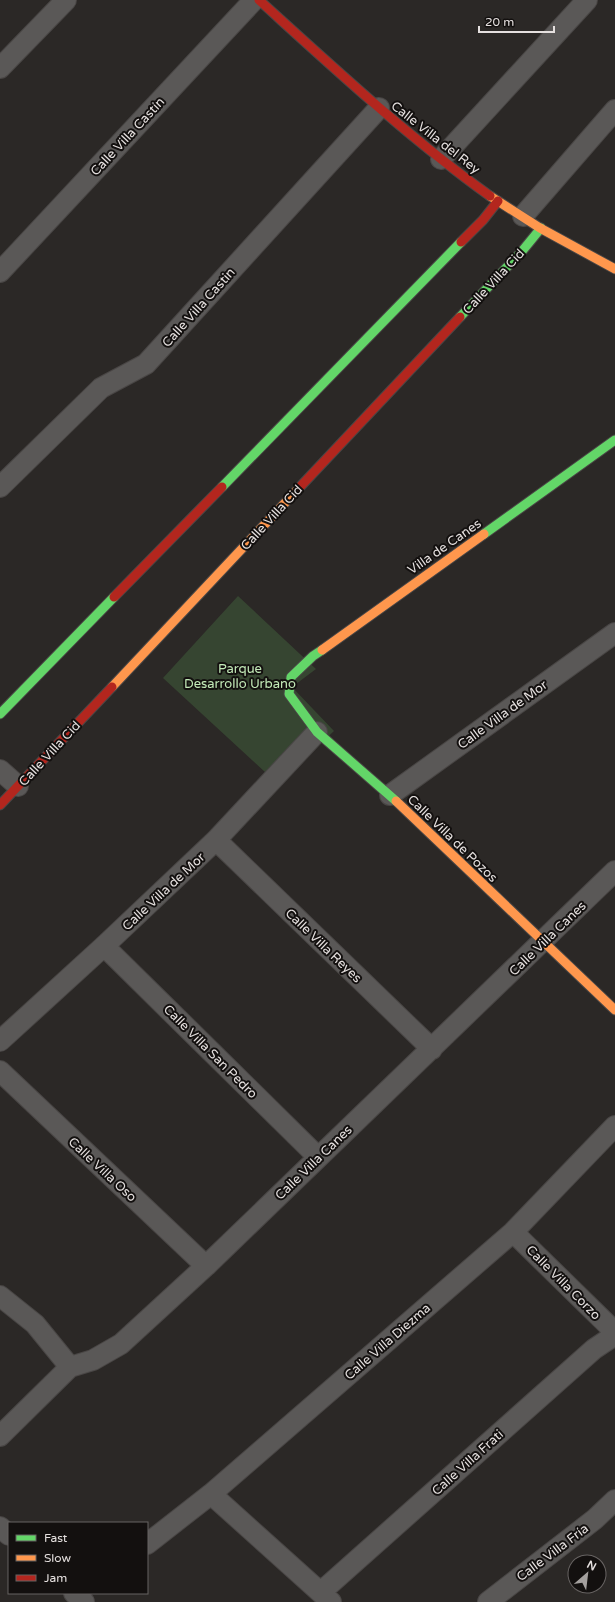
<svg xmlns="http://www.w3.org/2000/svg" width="615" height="1602" viewBox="0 0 615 1602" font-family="'Varela Round',sans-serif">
<rect width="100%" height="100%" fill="#2b2826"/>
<!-- green -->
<path fill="#364531" d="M238 596 316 669 292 687 334 731 278 784 163 678Z"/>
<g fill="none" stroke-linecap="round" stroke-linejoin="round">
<defs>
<path id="street" d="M0 68 66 0
M441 159 587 0
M523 216 615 110
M0 272 254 0
M0 487 101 388 146 364 379 108
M0 770 18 786
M390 795 615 633
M216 840 432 1049
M104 946 318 1157
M0 1041 104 946 216 840 317 732
M0 1071 206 1266
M513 1232 615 1332
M0 1296 35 1324 70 1367
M0 1436 70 1367 93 1360 121 1344 206 1266 615 871
M211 1494 331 1602
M0 1527 9 1535
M147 1544 211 1494 513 1232 615 1126
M321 1592 594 1349 615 1335
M74 1593 84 1602
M488 1602 595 1519 615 1500"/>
<path id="fast" d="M460 317 523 250 541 228
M222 487 461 242
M484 534 615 440
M322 650 313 656 291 677 289 694 317 732 396 801
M0 714 114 597"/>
<path id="slow" d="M490 196 540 228 615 269
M322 650 484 534
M112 687 299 488
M396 801 615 1010"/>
<path id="jam" d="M259 0C334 68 408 137 490 196
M461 242 483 220 498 201
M299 488 460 317
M114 597 222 487
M0 805 112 687"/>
</defs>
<!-- street casing -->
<use href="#street" stroke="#494645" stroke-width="22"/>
<!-- fast casing -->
<use href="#fast" stroke="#494645" stroke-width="11"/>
<!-- slow casing -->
<use href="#slow" stroke="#494645" stroke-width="11"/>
<!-- jam casing -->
<use href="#jam" stroke="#494645" stroke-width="11"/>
<!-- street -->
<use href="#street" stroke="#5a5857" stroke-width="20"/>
<!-- fast -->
<use href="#fast" stroke="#63d668" stroke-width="9"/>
<!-- slow -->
<use href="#slow" stroke="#ff974d" stroke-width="9"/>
<!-- jam -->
<use href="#jam" stroke="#b3261e" stroke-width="9"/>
</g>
<g text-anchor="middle" stroke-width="4" stroke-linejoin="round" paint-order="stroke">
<!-- street labels -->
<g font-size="13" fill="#e5e0df" stroke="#13100f">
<text transform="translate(127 136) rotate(-47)" y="5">Calle Villa Castín</text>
<text transform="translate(436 137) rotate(38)" y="5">Calle Villa del Rey</text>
<text transform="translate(493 281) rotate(-47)" y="5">Calle Villa Cid</text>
<text transform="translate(198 307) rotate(-48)" y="5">Calle Villa Castin</text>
<text transform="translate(271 517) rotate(-47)" y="5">Calle Villa Cid</text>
<text transform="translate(444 546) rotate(-35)" y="5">Villa de Canes</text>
<text transform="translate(502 714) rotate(-36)" y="5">Calle Villa de Mor</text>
<text transform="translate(49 753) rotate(-47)" y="5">Calle Villa Cid</text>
<text transform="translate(453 838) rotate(44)" y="5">Calle Villa de Pozos</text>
<text transform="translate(163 891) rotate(-43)" y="5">Calle Villa de Mor</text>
<text transform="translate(547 938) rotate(-44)" y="5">Calle Villa Canes</text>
<text transform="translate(324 945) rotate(44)" y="5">Calle Villa Reyes</text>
<text transform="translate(211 1051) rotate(45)" y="5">Calle Villa San Pedro</text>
<text transform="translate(313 1162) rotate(-44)" y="5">Calle Villa Canes</text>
<text transform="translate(103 1169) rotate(43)" y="5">Calle Villa Oso</text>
<text transform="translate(564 1282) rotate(45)" y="5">Calle Villa Corzo</text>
<text transform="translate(387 1341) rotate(-41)" y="5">Calle Villa Diezma</text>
<text transform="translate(467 1462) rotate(-42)" y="5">Calle Villa Frati</text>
<text transform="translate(552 1552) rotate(-37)" y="5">Calle Villa Fría</text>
</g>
<!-- park labels -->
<g font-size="13" fill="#c3eab8" stroke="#13100f">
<text x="240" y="673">Parque<tspan x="240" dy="15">Desarrollo Urbano</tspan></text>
</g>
</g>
<!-- legend -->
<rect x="8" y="1522" width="140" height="72" fill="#13100f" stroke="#676362"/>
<rect x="16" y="1535" width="20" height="6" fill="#63d668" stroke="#676362"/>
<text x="44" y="1542" font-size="12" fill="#e5e0df">Fast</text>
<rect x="16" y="1555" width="20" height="6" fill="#ff974d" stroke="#676362"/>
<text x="44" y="1562" font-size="12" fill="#e5e0df">Slow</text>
<rect x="16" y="1575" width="20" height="6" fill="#b3261e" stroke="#676362"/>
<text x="44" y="1582" font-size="12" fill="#e5e0df">Jam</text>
<!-- north arrow -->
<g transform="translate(587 1574) rotate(28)"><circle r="19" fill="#13100f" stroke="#676362"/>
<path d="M0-3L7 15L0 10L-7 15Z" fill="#a4a09e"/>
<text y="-6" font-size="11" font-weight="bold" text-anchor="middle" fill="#e5e0df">N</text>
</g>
<!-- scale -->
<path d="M479 26v6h75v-6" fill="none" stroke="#e5e0df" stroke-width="2"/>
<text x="485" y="26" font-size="12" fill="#e5e0df" stroke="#13100f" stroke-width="3" paint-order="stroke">20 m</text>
</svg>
